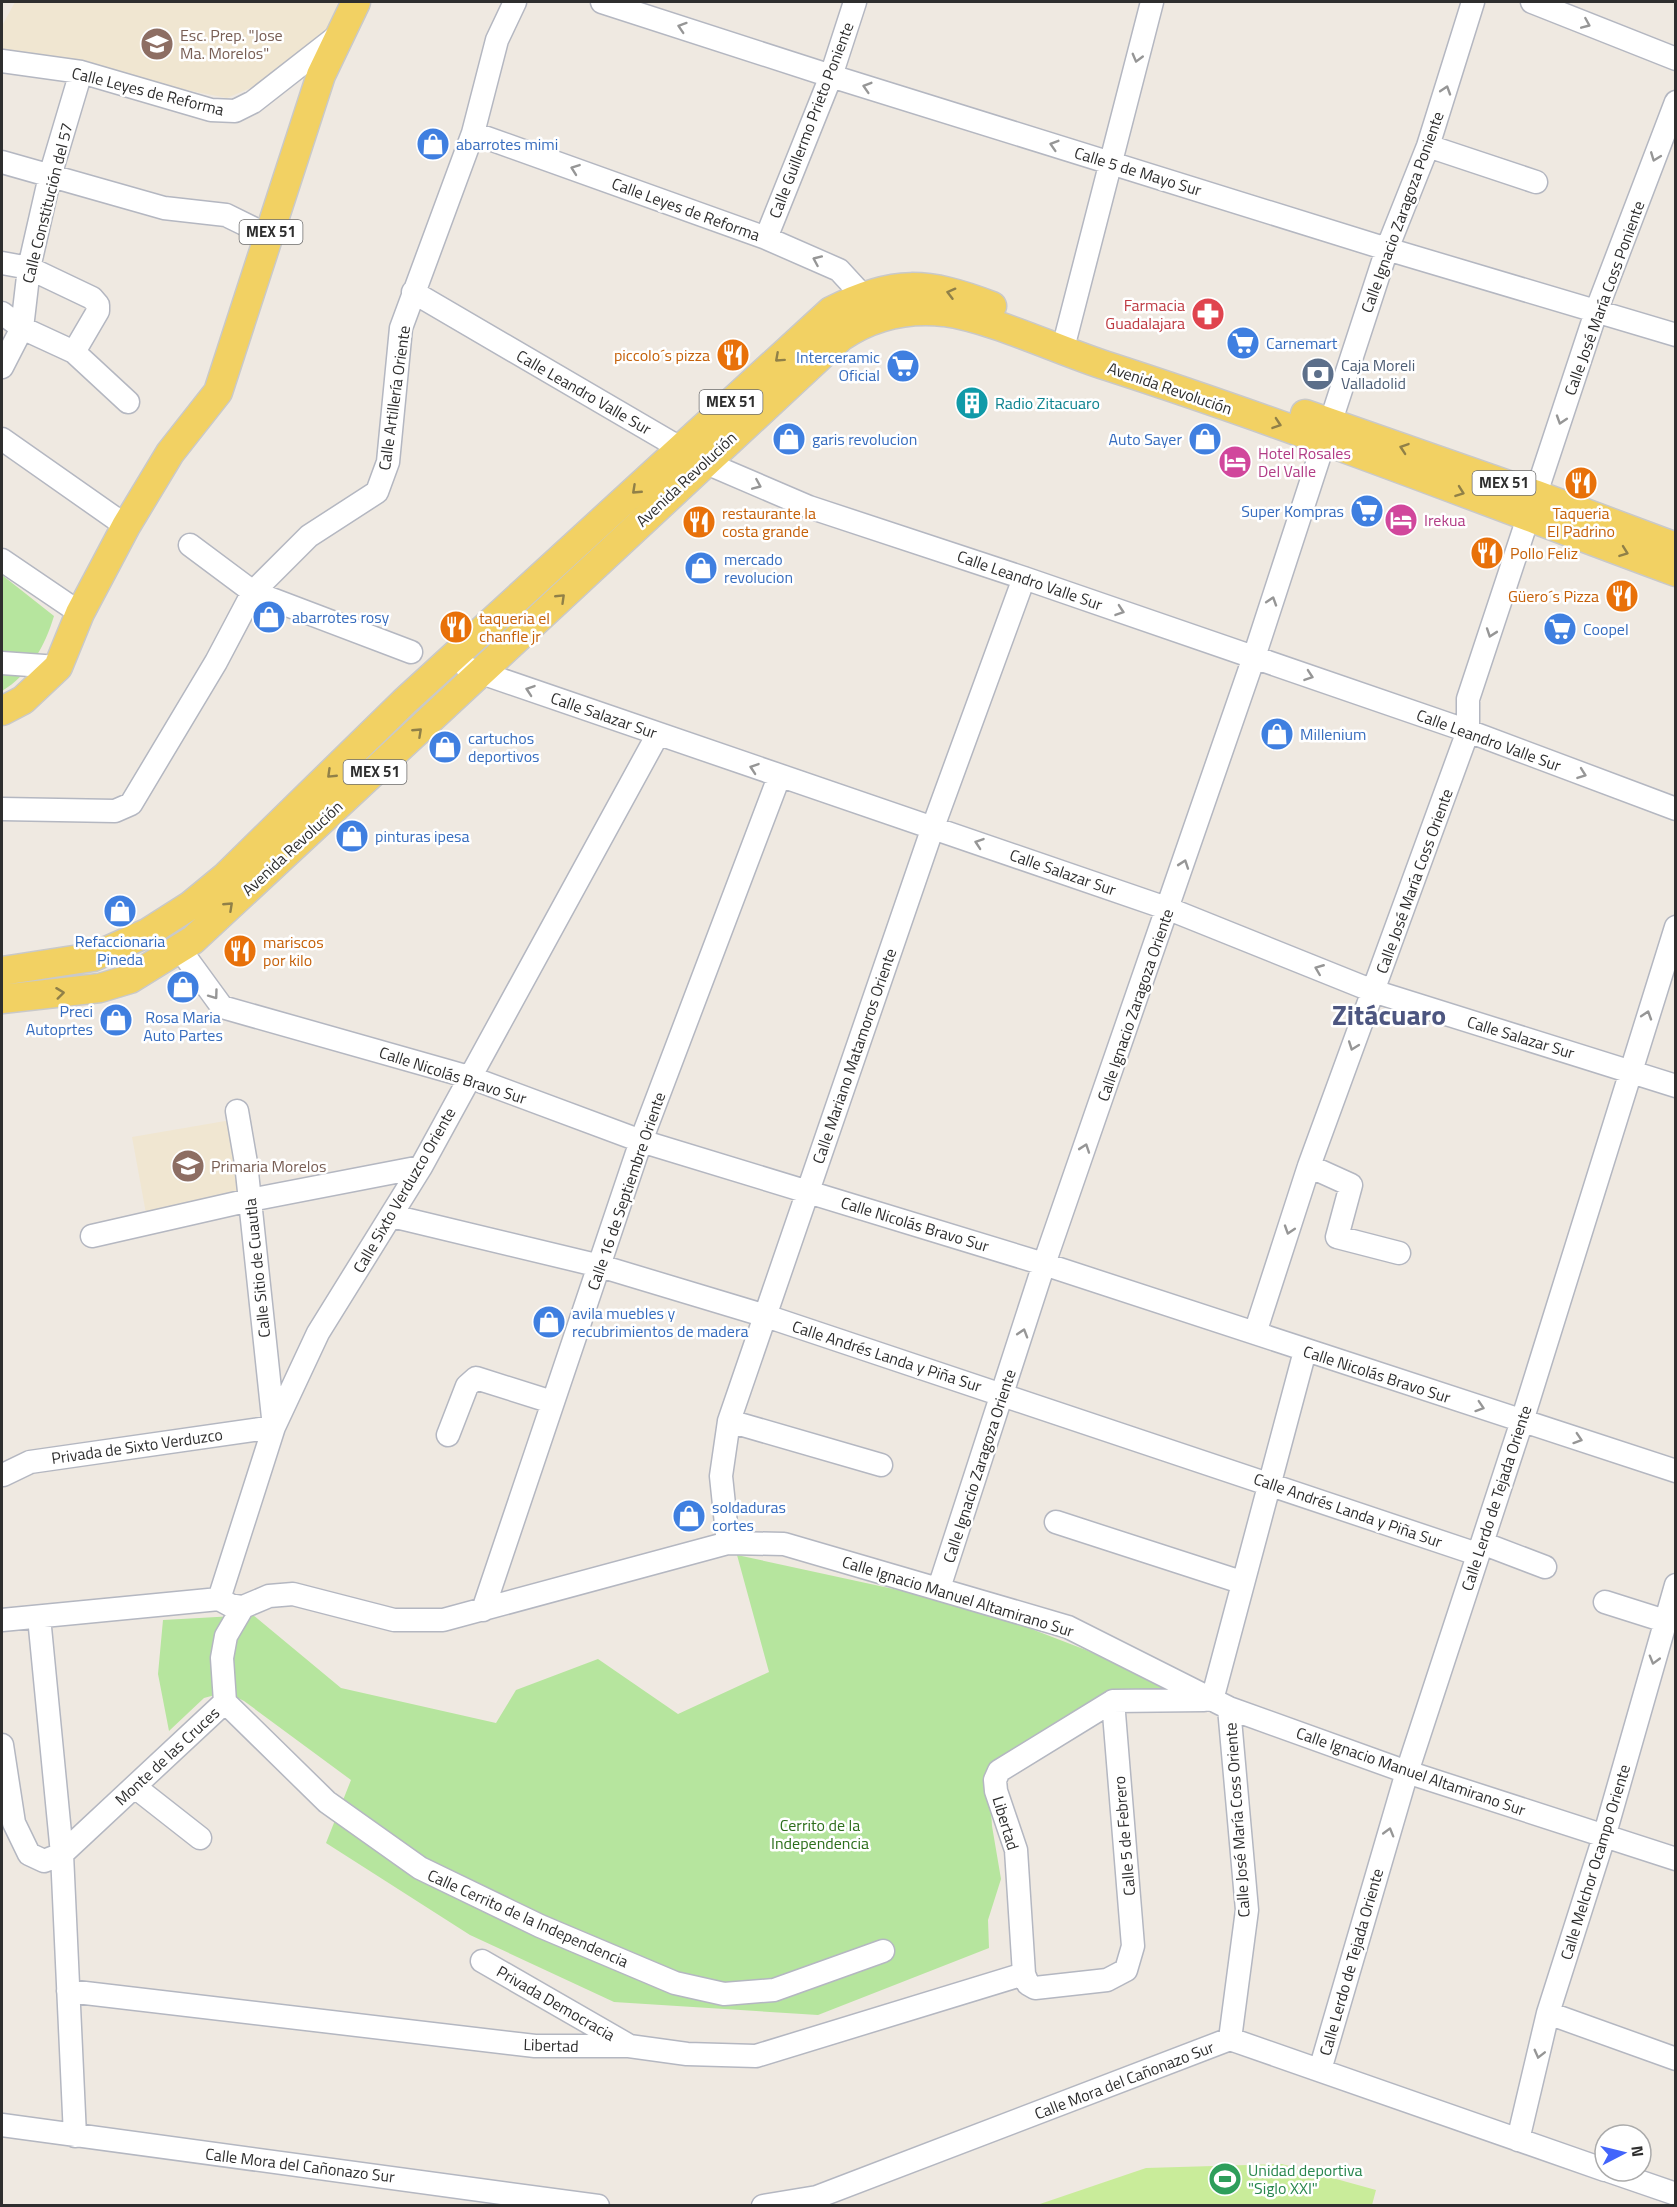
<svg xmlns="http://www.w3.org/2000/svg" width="1677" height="2207" viewBox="0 0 1677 2207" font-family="'Titillium Web',sans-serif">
<rect width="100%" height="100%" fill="#efe9e1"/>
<!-- education -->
<path fill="#f0e6d1" d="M15 2H341L325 34 262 83 227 98 2 53V26Z
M231 1120 243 1196 147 1219 132 1137Z"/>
<!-- green -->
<path fill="#b6e59e" d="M2 575 54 616C45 646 29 675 2 691Z
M737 1555 972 1606 1086 1650 1172 1690 1113 1701 988 1766 992 1826 1001 1879 988 1920 989 1948 818 2015 614 2002 470 1935 326 1843 351 1780 244 1701 226 1692 204 1698 169 1731 158 1674 163 1620 253 1615 341 1688 496 1723 516 1690 598 1659 678 1714 769 1672Z"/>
<!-- pitch -->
<path fill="#c9ec9a" d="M1282 2164 1376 2190 1372 2205H1037L1146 2168Z"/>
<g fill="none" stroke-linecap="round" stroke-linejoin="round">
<defs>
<path id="minor" d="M602 2 831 76 1387 249 1676 335
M1532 2 1676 59
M2 61 81 72 211 110 235 111 253 102 340 34
M473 133 766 238 839 270 862 295 867 312
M1428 146 1536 182
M2 162 164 208 226 215 269 236
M766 238 831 76 855 2
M2 263 29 268 92 298 98 305V311L74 352
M413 292 704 462 809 507 1024 578 1468 731 1676 809
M2 313 22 328 74 352 128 402
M1062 352 1152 2
M2 367 22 328 29 268 50 176 81 72
M2 439 126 526
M190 545 253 592 411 652
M2 560 80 613
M2 663 58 667
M467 668 1169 909 1373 991 1676 1086
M2 809 115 811 131 804 216 662 253 592 309 536 377 492 388 462 401 328 473 133 497 40 515 2
M179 948 222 1007 469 1077 641 1141 1044 1264 1676 1471
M1309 1166 1351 1185 1337 1237 1399 1253
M392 1216 600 1266 766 1316 1477 1554
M92 1236 250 1200 421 1167
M1255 1333 1309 1166 1468 731V699L1597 309 1676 102
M729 1421 881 1465
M448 1435 467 1386 476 1378 552 1402
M3 1475 30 1462 274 1427 246 1163 237 1111
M1056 1522 1241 1582
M728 1543 721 1476 729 1421 933 827 1024 578
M1482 1543 1545 1567
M939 1588 1044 1264 1254 657 1387 249 1428 146 1473 2
M219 1599 230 1605 243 1607 269 1596 293 1594 394 1620H443L728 1543 784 1544 1068 1627 1229 1708 1407 1772 1676 1859
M219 1599 274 1427 318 1333 421 1167 658 734
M1605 1602 1665 1621
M483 1610 641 1141 779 777
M39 1617 62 1854 75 2136
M2 1620 219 1599
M1212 1700 1305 1351
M1113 1701 1133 1946 1126 1970 1107 1980 1035 1988 1028 1984 1024 1974 1016 1850 996 1791 995 1780 999 1771 1113 1701 1204 1700
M225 1702 327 1802 420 1868 540 1926 675 1983 724 1994 774 1990 883 1951
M225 1702 222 1658 226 1636 243 1607
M1229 1708 1247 1910 1230 2039
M2 1745 14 1823 29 1854 44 1861 62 1854 225 1702
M135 1787 200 1838
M482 1961 628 2045
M68 1991 535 2046H629L687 2054 756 2056 1024 1974
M1548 2013 1676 2059
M1320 2070 1407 1772 1522 1421 1676 927
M2 2125 598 2206
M1518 2140 1548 2013 1604 1837 1676 1585
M1609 2171 1676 2194
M763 2206 817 2197 1230 2039 1605 2170"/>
<path id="major" d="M1305 414 1537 495 1676 547
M2 711 23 700 58 667 80 613 126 526 170 453 218 392 321 75 356 2
M2 971 93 957 147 933 191 905 225 877 404 702 831 311C893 279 927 281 992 306
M2 999 100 988 130 979 193 940 841 337C872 316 906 308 944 312 994 319 1057 350 1107 366 1299 428 1487 502 1676 572"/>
</defs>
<!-- minor casing -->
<use href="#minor" stroke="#b4b7c1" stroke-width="25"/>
<!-- major casing -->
<use href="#major" stroke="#c9c9c9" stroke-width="31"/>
<!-- minor -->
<use href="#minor" stroke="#fff" stroke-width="22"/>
<!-- major -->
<use href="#major" stroke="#f2d163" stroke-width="28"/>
</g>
<!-- one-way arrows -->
<defs><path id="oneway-chevron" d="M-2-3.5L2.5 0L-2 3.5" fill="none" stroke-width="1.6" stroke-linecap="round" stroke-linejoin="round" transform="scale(1.5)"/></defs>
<g stroke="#969696">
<use href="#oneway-chevron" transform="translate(1586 24) rotate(23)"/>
<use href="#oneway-chevron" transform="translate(682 27) rotate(-162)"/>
<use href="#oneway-chevron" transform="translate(1137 58) rotate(105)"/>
<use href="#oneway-chevron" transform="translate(867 87) rotate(-163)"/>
<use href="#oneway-chevron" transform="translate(1446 90) rotate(-72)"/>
<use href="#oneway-chevron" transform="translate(1054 145) rotate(-163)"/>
<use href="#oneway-chevron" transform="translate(1655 157) rotate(111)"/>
<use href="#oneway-chevron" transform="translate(575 169) rotate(-160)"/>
<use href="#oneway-chevron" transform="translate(817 260) rotate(-156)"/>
<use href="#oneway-chevron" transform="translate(1561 420) rotate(108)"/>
<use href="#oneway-chevron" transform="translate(757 485) rotate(23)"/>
<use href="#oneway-chevron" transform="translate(1272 601) rotate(-72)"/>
<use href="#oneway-chevron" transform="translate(1120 611) rotate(19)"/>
<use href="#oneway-chevron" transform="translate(1491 633) rotate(109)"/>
<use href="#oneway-chevron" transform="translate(1309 676) rotate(19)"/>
<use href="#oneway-chevron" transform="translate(530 690) rotate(-161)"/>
<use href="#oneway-chevron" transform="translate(754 768) rotate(-161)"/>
<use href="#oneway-chevron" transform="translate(1582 774) rotate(20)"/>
<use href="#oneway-chevron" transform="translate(979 843) rotate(-161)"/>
<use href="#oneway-chevron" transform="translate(1184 864) rotate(-71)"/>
<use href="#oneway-chevron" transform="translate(1319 969) rotate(-158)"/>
<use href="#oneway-chevron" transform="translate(214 995) rotate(54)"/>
<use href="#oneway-chevron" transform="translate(1647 1015) rotate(-72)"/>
<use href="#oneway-chevron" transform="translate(1353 1046) rotate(110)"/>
<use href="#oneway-chevron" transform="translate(1085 1148) rotate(-71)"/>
<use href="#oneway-chevron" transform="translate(1289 1230) rotate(108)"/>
<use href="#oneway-chevron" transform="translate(1023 1333) rotate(-73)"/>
<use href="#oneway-chevron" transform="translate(1480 1407) rotate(18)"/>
<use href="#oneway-chevron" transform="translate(1578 1439) rotate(18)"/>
<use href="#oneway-chevron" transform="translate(1654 1660) rotate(106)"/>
<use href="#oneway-chevron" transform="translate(1389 1832) rotate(-74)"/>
<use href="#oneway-chevron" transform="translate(1539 2054) rotate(104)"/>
</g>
<g stroke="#908048">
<use href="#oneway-chevron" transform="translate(951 293) rotate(-165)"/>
<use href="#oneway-chevron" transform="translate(779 358) rotate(138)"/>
<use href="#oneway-chevron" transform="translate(1277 424) rotate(19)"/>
<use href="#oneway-chevron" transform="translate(1404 448) rotate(-161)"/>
<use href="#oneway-chevron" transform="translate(636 490) rotate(137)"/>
<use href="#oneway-chevron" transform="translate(1460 492) rotate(20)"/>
<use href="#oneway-chevron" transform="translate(1624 552) rotate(20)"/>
<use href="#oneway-chevron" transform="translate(561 598) rotate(-44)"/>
<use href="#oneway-chevron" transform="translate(418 732) rotate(-43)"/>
<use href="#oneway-chevron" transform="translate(331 774) rotate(136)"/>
<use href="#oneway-chevron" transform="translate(229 906) rotate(-43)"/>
<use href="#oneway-chevron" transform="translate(60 993) rotate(-7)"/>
</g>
<!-- icons -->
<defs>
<symbol id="university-disc" viewBox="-11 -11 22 22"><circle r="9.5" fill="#8d6e63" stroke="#fff"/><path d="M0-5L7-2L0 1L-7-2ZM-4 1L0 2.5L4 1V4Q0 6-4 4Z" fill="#fff"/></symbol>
<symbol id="shop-disc" viewBox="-11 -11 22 22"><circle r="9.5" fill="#3f7fe0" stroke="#fff"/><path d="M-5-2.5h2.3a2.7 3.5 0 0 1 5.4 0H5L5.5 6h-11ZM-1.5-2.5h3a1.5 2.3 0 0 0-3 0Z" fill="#fff"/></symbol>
<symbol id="pharmacy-disc" viewBox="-11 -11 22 22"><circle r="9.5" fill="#e0444e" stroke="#fff"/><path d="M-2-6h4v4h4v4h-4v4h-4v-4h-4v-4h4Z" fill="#fff"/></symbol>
<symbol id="supermarket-disc" viewBox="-11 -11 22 22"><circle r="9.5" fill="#3f7fe0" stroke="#fff"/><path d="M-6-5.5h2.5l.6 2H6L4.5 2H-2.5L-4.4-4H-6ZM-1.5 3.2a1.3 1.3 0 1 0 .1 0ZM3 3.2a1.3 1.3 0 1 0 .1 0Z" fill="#fff"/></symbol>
<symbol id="restaurant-disc" viewBox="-11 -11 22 22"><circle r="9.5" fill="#e8710a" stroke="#fff"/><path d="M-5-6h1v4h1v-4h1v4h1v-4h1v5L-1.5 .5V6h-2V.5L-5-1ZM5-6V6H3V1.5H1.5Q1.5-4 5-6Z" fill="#fff"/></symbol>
<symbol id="bank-disc" viewBox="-11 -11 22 22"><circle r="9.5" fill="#5c6f8a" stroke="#fff"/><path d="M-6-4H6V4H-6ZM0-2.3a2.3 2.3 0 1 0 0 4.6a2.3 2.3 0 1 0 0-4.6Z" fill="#fff"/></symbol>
<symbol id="building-disc" viewBox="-11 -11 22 22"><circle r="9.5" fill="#0f9aa8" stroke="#fff"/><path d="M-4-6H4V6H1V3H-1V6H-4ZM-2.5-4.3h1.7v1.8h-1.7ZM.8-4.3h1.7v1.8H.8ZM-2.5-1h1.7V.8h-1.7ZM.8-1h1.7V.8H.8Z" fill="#fff"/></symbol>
<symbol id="hotel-disc" viewBox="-11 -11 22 22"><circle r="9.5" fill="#d1479c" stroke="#fff"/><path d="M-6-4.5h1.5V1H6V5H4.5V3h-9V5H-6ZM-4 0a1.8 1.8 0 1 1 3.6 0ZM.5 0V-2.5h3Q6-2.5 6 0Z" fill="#fff"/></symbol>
<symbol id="school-disc" viewBox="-11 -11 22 22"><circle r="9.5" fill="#8d6e63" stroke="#fff"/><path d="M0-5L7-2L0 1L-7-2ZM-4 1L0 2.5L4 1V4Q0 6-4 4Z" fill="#fff"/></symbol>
<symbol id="stadium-disc" viewBox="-11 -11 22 22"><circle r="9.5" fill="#2e9e5b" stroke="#fff"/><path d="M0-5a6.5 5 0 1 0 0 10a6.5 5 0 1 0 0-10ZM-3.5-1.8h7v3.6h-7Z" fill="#fff"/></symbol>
</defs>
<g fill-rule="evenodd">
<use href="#university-disc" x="138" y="25" width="38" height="38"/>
<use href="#shop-disc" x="414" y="125" width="38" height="38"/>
<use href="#pharmacy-disc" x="1189" y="295" width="38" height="38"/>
<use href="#supermarket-disc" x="1224" y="324" width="38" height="38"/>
<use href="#restaurant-disc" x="714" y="336" width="38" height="38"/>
<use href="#supermarket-disc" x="884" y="347" width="38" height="38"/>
<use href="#bank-disc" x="1299" y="355" width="38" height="38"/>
<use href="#building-disc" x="953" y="384" width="38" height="38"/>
<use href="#shop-disc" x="770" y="420" width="38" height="38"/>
<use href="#shop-disc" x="1186" y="420" width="38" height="38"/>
<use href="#hotel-disc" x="1216" y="443" width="38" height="38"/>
<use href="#restaurant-disc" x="1562" y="464" width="38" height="38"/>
<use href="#supermarket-disc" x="1348" y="492" width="38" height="38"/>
<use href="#hotel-disc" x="1382" y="501" width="38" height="38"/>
<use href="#restaurant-disc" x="680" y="503" width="38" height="38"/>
<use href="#restaurant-disc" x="1468" y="534" width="38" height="38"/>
<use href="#shop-disc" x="682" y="549" width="38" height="38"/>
<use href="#restaurant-disc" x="1603" y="577" width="38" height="38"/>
<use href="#shop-disc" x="250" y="598" width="38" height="38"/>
<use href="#restaurant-disc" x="437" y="608" width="38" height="38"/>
<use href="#supermarket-disc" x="1541" y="610" width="38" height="38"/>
<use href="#shop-disc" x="1258" y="715" width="38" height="38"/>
<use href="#shop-disc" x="426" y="728" width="38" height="38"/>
<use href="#shop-disc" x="333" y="817" width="38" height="38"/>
<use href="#shop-disc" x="101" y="892" width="38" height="38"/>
<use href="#restaurant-disc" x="221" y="932" width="38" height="38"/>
<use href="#shop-disc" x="164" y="968" width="38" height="38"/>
<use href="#shop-disc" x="97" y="1001" width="38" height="38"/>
<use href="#school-disc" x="169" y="1147" width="38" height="38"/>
<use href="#shop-disc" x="530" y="1303" width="38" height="38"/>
<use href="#shop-disc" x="670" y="1497" width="38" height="38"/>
<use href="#stadium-disc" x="1206" y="2160" width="38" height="38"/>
</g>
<g text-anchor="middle" stroke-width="5" stroke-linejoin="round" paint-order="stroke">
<!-- shield labels -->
<g fill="#fff" stroke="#6d6d6d" stroke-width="1.5">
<rect x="239.5" y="220" width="63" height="24" rx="4.5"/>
<rect x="699.5" y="390" width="63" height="24" rx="4.5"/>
<rect x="1472.5" y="471" width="63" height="24" rx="4.5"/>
<rect x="343.5" y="760" width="63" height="24" rx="4.5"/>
</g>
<g font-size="15" font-weight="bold" fill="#2e2e2e">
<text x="271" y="237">MEX 51</text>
<text x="731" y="407">MEX 51</text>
<text x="1504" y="488">MEX 51</text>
<text x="375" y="777">MEX 51</text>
</g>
<!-- education labels -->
<g font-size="16" fill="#785e54" stroke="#fff" text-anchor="start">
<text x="180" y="41">Esc. Prep. "Jose<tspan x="180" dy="18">Ma. Morelos"</tspan></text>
<text x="211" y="1172">Primaria Morelos</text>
</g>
<!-- street labels -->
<g font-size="16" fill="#2e2e2e" stroke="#fff">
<text transform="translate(148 91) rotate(14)" y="6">Calle Leyes de Reforma</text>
<text transform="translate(811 120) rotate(-69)" y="6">Calle Guillermo Prieto Poniente</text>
<text transform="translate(1138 171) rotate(17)" y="6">Calle 5 de Mayo Sur</text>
<text transform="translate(47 203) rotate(-76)" y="6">Calle Constitución del 57</text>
<text transform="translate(686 209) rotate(20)" y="6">Calle Leyes de Reforma</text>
<text transform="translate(1402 212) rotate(-70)" y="6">Calle Ignacio Zaragoza Poniente</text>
<text transform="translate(1604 298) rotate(-70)" y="6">Calle José María Coss Poniente</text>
<text transform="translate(1170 388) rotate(19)" y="6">Avenida Revolución</text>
<text transform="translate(584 392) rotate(30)" y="6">Calle Leandro Valle Sur</text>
<text transform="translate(394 398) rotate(-82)" y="6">Calle Artillería Oriente</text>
<text transform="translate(686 479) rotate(-43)" y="6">Avenida Revolución</text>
<text transform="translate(1030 580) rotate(19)" y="6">Calle Leandro Valle Sur</text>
<text transform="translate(604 715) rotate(19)" y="6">Calle Salazar Sur</text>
<text transform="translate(1489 740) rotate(20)" y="6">Calle Leandro Valle Sur</text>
<text transform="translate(292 848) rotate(-43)" y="6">Avenida Revolución</text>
<text transform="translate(1063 872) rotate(19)" y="6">Calle Salazar Sur</text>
<text transform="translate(1414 881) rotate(-70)" y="6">Calle José María Coss Oriente</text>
<text transform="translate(1135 1005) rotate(-71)" y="6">Calle Ignacio Zaragoza Oriente</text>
<text transform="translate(1521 1037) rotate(17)" y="6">Calle Salazar Sur</text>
<text transform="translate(854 1056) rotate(-71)" y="6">Calle Mariano Matamoros Oriente</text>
<text transform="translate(453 1075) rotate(18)" y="6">Calle Nicolás Bravo Sur</text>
<text transform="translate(404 1190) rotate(-60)" y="6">Calle Sixto Verduzco Oriente</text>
<text transform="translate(626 1191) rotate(-71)" y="6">Calle 16 de Septiembre Oriente</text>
<text transform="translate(915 1224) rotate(17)" y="6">Calle Nicolás Bravo Sur</text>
<text transform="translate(257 1268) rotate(-96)" y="6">Calle Sitio de Cuautla</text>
<text transform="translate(887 1356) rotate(18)" y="6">Calle Andrés Landa y Piña Sur</text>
<text transform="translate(1377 1374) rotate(18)" y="6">Calle Nicolás Bravo Sur</text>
<text transform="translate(137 1446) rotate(-8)" y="6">Privada de Sixto Verduzco</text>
<text transform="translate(979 1466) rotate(-72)" y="6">Calle Ignacio Zaragoza Oriente</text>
<text transform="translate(1496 1498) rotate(-72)" y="6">Calle Lerdo de Tejada Oriente</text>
<text transform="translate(1348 1510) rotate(19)" y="6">Calle Andrés Landa y Piña Sur</text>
<text transform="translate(958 1596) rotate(17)" y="6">Calle Ignacio Manuel Altamirano Sur</text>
<text transform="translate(167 1756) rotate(-43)" y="6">Monte de las Cruces</text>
<text transform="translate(1411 1771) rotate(19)" y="6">Calle Ignacio Manuel Altamirano Sur</text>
<text transform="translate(1237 1820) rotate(-94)" y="6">Calle José María Coss Oriente</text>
<text transform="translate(1006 1823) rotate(73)" y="6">Libertad</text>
<text transform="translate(1124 1836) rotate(-95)" y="6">Calle 5 de Febrero</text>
<text transform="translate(1595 1862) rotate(-73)" y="6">Calle Melchor Ocampo Oriente</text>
<text transform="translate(528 1918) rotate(24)" y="6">Calle Cerrito de la Independencia</text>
<text transform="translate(1351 1962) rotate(-74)" y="6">Calle Lerdo de Tejada Oriente</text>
<text transform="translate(556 2003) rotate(30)" y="6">Privada Democracia</text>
<text transform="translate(551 2045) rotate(2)" y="6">Libertad</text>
<text transform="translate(1124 2080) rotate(-21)" y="6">Calle Mora del Cañonazo Sur</text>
<text transform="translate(300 2165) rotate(7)" y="6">Calle Mora del Cañonazo Sur</text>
</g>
<!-- shop labels -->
<g font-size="16" fill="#366cbe" stroke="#fff" text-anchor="start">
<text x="456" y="150">abarrotes mimi</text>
<text x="1266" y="349">Carnemart</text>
<text x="880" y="363" text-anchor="end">Interceramic<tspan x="880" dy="18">Oficial</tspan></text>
<text x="812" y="445">garis revolucion</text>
<text x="1182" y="445" text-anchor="end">Auto Sayer</text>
<text x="1344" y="517" text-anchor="end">Super Kompras</text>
<text x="724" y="565">mercado<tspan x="724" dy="18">revolucion</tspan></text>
<text x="292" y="623">abarrotes rosy</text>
<text x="1583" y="635">Coopel</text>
<text x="1300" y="740">Millenium</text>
<text x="468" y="744">cartuchos<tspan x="468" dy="18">deportivos</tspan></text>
<text x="375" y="842">pinturas ipesa</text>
<text x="120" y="947" text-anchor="middle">Refaccionaria<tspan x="120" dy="18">Pineda</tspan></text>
<text x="93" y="1017" text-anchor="end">Preci<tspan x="93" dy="18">Autoprtes</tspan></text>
<text x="183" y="1023" text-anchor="middle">Rosa Maria<tspan x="183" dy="18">Auto Partes</tspan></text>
<text x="572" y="1319">avila muebles y<tspan x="572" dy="18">recubrimientos de madera</tspan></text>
<text x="712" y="1513">soldaduras<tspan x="712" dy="18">cortes</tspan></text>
</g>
<!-- health labels -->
<g font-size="16" fill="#be3a42" stroke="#fff" text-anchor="end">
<text x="1185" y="311">Farmacia<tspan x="1185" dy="18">Guadalajara</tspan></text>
</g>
<!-- food labels -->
<g font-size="16" fill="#c56008" stroke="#fff" text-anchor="start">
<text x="710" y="361" text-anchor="end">piccolo´s pizza</text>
<text x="722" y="519">restaurante la<tspan x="722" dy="18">costa grande</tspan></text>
<text x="1581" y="519" text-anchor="middle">Taqueria<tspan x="1581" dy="18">El Padrino</tspan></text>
<text x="1510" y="559">Pollo Feliz</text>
<text x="1599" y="602" text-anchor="end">Güero´s Pizza</text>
<text x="479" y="624">taqueria el<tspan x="479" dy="18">chanfle jr</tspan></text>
<text x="263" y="948">mariscos<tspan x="263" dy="18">por kilo</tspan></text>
</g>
<!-- service labels -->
<g font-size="16" fill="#4e5e75" stroke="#fff" text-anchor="start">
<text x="1341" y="371">Caja Moreli<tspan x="1341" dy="18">Valladolid</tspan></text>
</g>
<!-- culture labels -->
<g font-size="16" fill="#0d838f" stroke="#fff" text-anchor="start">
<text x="995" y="409">Radio Zitacuaro</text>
</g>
<!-- hotel labels -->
<g font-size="16" fill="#b23c85" stroke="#fff" text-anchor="start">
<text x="1258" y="459">Hotel Rosales<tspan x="1258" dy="18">Del Valle</tspan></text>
<text x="1424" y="526">Irekua</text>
</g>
<!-- park labels -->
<g font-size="16" fill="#2c6e1b" stroke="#fff">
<text x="820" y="1831">Cerrito de la<tspan x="820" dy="18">Independencia</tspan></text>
</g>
<!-- leisure labels -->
<g font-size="16" fill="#27864d" stroke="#fff" text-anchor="start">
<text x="1248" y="2176">Unidad deportiva<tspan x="1248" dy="18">"Siglo XXI"</tspan></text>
</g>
<!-- town labels -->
<g font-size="28" font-weight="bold" fill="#4d5680" stroke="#fff">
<text x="1389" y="1025">Zitácuaro</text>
</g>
</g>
<!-- border -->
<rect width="1677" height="2207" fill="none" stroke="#2e2e2e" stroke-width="6"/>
<!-- north arrow -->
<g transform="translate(1623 2153) rotate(83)"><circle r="28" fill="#ffffff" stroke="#ababab" stroke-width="1.5"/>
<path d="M0-4.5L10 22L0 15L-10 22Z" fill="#4264fb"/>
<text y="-9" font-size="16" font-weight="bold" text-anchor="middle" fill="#2e2e2e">N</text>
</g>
</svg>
